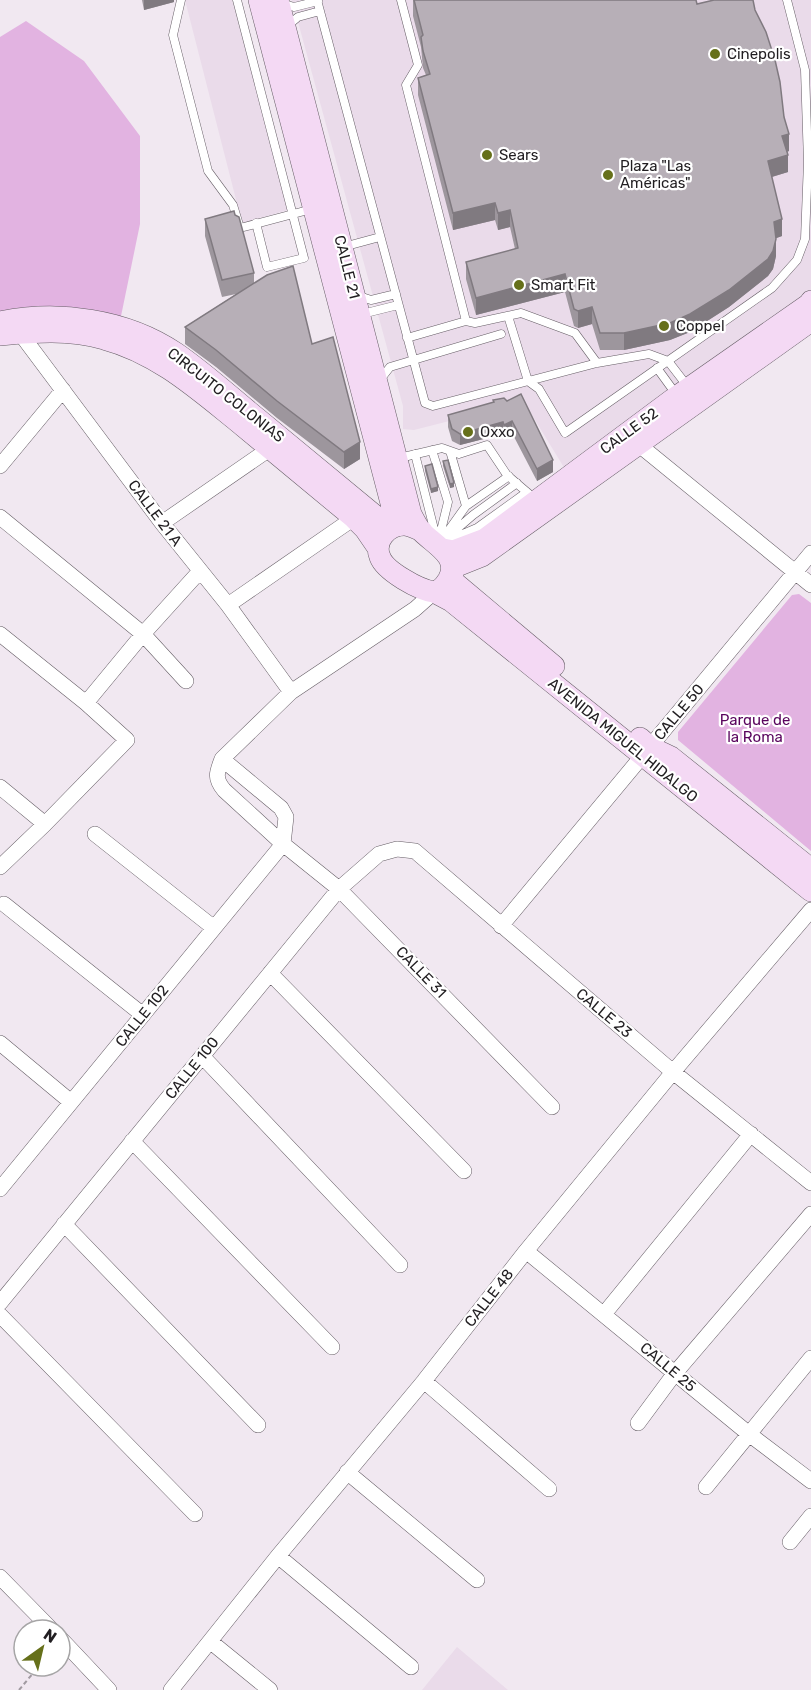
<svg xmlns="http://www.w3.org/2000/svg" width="811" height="1690" viewBox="0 0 811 1690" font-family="Rubik,sans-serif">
<rect width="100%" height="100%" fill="#f1e8f1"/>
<!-- built -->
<path fill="#eadbea" d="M185 0H232L288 210 242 223Z
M292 0H811V296L568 474 524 402 414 430 403 429V406Z
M457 1647 508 1690H422Z"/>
<!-- green -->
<path fill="#e2b3e1" d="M26 21 84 61 140 136V224L120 321 0 313V37Z
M799 594 811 603V851L678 740V732L792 595Z"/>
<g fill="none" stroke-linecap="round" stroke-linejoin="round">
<defs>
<path id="lane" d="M181 0 173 35 208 171 233 205 240 228 312 209
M237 0 304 258 267 267 256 223
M317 0 425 403 433 406 597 363 649 354 668 361 685 383 689 384
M401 0 418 65 406 85 466 321
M281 3 294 7 318 1
M286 27 298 17 320 11
M343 247 380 237
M356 295 371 300 396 294
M362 314 398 305
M508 316 528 381 539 389 565 433 772 288 797 260 805 239 808 162 805 70 787 0
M407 338 466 321 475 323 521 313 575 333 597 363
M657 368 673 390V395
M379 381 390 367 501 334
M432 450 448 502 438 543
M450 451 466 506 509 476
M415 454 436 537
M399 458 442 448 459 454 487 445 507 475 535 499
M446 534 466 506
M444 540 473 515 517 483
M442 543 477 528 527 492"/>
<path id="street" d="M20 333 162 523 228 605 291 692
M638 444 811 585
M0 466 63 390
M0 517 143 634 186 681
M162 523 278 443
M434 592 415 609 291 692 222 759C217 772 214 778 224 790L283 844 339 889 552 1107
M228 605 354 518
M0 634 86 703 127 740 45 824 0 867
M86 703 143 634 200 571
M0 787 45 824
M95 834 214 928
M4 904 143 1015
M501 926 811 553
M270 973 464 1171
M0 1043 71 1102
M202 1056 400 1265
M132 1141 332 1347
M0 1189 283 844 286 817 281 808 222 759
M64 1224 258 1425
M526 1251 749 1434 811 1481
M0 1303 339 889 379 854 397 849 415 851 673 1072 811 1183
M604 1314 751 1134
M0 1315 195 1514
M424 1381 549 1489
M638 1423 675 1373 811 1214
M347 1472 477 1580
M706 1487 811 1358
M790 1542 811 1516
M278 1556 411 1667
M0 1577 52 1630
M60 1638 109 1690
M211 1642 270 1690
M171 1690 278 1556 424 1381 526 1251 673 1072 811 910"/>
<path id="secondary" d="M259 0 397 526
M278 0 411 514C414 520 417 526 421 531 433 544 462 557 448 580 444 586 441 590 434 592 419 590 385 571 380 557 373 541 388 525 404 525 411 525 416 529 422 531
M0 322C58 310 126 319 176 353 205 373 231 397 258 419 298 452 338 485 378 518L386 532
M0 335C34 332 70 329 104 339 157 353 197 389 238 422 277 454 315 486 354 518L365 529 378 548
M443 549 453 551 485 539 673 399 809 304 811 301
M452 568 482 556 811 321
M452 573 454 582 554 666
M434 592 451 601 811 891
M640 738 650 747 671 757 811 869"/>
</defs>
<!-- lane casing -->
<use href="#lane" stroke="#665e66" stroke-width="9"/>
<!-- street casing -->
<use href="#street" stroke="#665e66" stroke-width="16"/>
<!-- secondary casing -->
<use href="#secondary" stroke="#665e66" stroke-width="22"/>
<!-- path -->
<path stroke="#a19aa1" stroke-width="2" stroke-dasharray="4.5 3" stroke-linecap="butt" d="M19 1690 39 1666"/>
<!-- lane -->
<use href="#lane" stroke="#fff" stroke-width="8"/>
<!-- street -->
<use href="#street" stroke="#fff" stroke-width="15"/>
<!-- secondary -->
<use href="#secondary" stroke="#f4d9f4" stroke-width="21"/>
</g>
<!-- wall -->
<path fill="#9d969d" d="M142 0H174V2L144 10Z
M413 0 697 4 755 10 789 151 787 152 788 172 772 177 782 236 776 238V256L773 269 768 276 729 307 690 332 670 340 624 350H600L592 324 578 328 574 326 565 292 476 315 466 279V262L515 249 510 227 498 230 495 220 453 230 418 95V78L426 75 423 68 421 47 413 16Z
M205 219 254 273V283L312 344 360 459 344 469 277 418 216 367 185 344V327L236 294 222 297 205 236Z
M504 398 553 472 537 481 512 433 504 437 503 434 460 445 452 441 448 427V415L493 403V400Z
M443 461 454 487 450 488 443 466Z
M425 466 438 491 431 493 425 471Z"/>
<!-- shaded-wall -->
<path fill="#807a80" d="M144 0H174V2L144 10Z
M789 134V151L782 153V136Z
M788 155V172L768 178V161Z
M495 203V220L453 230V213Z
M510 210V227L498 230V213Z
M782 219V236L774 239V222Z
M776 239V256L773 269 768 276 729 307 690 332 670 340 624 350V333Z
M565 274V292L476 315V298Z
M592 307V324L578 328V311Z
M512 421V433L504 437V425Z
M503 422V434L460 445V434Z
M360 442V459L344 469V452Z
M553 460V472L537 481V469Z
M454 483V487L450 488V484Z
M438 487V491L431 493V489Z"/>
<!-- building -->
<path fill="#b7afb7" stroke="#807a80" stroke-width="1.5" d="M414 0H696L697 4 714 0H753L755 10 766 32 775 60 780 82 784 117 789 134 782 136 788 155 768 161 782 219 774 222 776 239 773 251 768 259 729 290 690 314 670 323 624 333H600L592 307 578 311 574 309 565 274 476 298 466 262 518 248 510 210 498 213 495 203 453 213 418 78 430 74 423 51 421 37 423 35Z
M234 211 235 215 239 217 254 273 222 280 205 219Z
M293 266 312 344 333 337 360 442 344 452 277 401 216 350 185 327 267 275Z
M521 394 553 460 537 469 512 421 504 425 503 422 460 434 452 429 448 415 494 402 493 400 504 398 507 401Z
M448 460 454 483 450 484 443 461Z
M432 464 438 487 431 489 425 466Z"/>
<!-- markers -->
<g fill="#66701a" stroke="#fff" stroke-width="2">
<circle cx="715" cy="54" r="6"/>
<circle cx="487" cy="155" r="6"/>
<circle cx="608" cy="175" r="6"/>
<circle cx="519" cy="285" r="6"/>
<circle cx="664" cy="326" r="6"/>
<circle cx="468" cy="432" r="6"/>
</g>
<g text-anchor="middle" stroke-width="4.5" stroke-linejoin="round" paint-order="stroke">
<!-- poi labels -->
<g font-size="15" fill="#211e21" stroke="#fff" text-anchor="start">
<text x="727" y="59">Cinepolis</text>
<text x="499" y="160">Sears</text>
<text x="620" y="171">Plaza "Las<tspan x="620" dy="17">Américas"</tspan></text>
<text x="531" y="290">Smart Fit</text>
<text x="676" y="331">Coppel</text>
<text x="480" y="437">Oxxo</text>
</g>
<!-- street labels -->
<g font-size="15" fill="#211e21" stroke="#fff">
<text transform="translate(347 267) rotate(76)" y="5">CALLE 21</text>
<text transform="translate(226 395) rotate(38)" y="5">CIRCUITO COLONIAS</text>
<text transform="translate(629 431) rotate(-36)" y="5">CALLE 52</text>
<text transform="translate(155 513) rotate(53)" y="5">CALLE 21 A</text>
<text transform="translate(679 712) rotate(-50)" y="5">CALLE 50</text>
<text transform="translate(623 740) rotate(39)" y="5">AVENIDA MIGUEL HIDALGO</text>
<text transform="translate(421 972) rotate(46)" y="5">CALLE 31</text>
<text transform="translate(604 1013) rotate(40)" y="5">CALLE 23</text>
<text transform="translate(142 1016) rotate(-51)" y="5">CALLE 102</text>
<text transform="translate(192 1068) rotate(-51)" y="5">CALLE 100</text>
<text transform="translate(489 1298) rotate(-52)" y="5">CALLE 48</text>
<text transform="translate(668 1367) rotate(40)" y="5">CALLE 25</text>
</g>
<!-- park labels -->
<g font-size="15" fill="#59045d" stroke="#fff">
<text x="755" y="725">Parque de<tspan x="755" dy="17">la Roma</tspan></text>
</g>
</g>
<!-- north arrow -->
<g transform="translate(42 1648) rotate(34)"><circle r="28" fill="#ffffff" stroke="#a6a5a6" stroke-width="1.5"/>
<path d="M0-4.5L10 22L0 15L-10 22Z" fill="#66701a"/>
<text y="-9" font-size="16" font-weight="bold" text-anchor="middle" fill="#211e21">N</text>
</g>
</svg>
